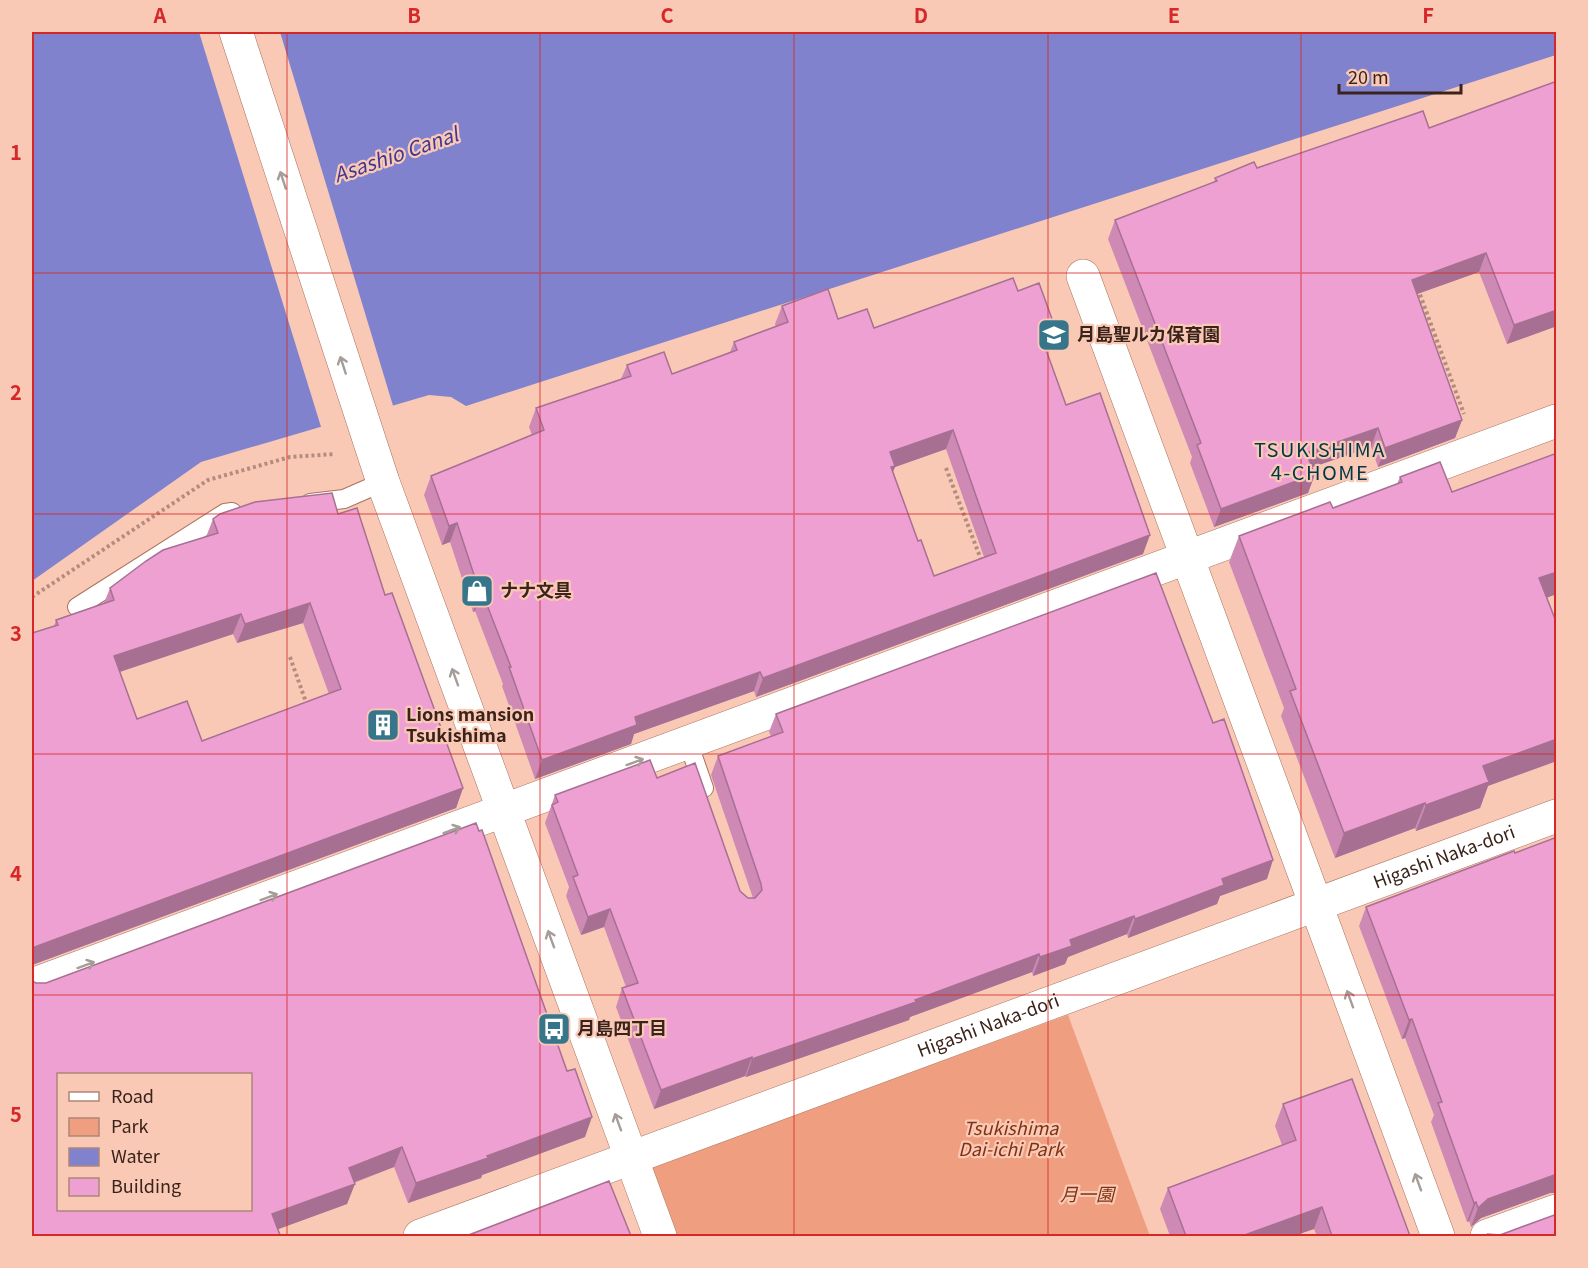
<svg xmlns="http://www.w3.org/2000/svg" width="1588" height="1268" viewBox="0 0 1588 1268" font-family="Georgia,'Noto Sans JP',serif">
<rect width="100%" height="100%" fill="#fac9b6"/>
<!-- green -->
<path fill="#ef9e7f" d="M1068 1015 1150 1236H676L650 1167Z"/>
<!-- water -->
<path fill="#8082cd" d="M32 32H1556V55L466 406 451 397 429 395 201 462 32 581Z"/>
<!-- pier -->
<path fill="#fac9b6" d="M199 32H280L394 409 322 430Z"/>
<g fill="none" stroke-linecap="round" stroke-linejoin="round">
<defs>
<path id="lane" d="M310 503 344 499 383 482
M77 607 225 513 232 512
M688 742 704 788"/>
<path id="street" d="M236 32 383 482 660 1236
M1316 905 1438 1236
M32 985 1556 421
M1487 1236 1556 1211"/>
<g id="secondary">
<path d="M1083 276 1316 905"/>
<path id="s1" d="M420 1236 1556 816"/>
</g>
</defs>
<!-- lane casing -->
<use href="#lane" stroke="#a9725d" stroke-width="20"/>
<!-- street casing -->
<use href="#street" stroke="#a9725d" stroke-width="34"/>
<!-- secondary casing -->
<use href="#secondary" stroke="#a9725d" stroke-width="34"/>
<!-- path -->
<path stroke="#b48c7d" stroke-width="4" stroke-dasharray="3 3" stroke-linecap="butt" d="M1418 289 1464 414
M946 468 982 562
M32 597 208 480 290 457 335 454
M290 657 307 705"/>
<!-- lane -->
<use href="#lane" stroke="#fff" stroke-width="18"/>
<!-- street -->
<use href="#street" stroke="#fff" stroke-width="33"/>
<!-- secondary -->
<use href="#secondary" stroke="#fff" stroke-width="33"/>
</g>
<!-- wall -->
<path fill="#ce8ab5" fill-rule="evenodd" d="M1429 128 1557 326 1507 344 1479 272 1417 294 1462 420 1455 438 1378 467 1371 447 1312 467 1315 474 1308 493 1214 527 1190 463 1192 457 1108 239 1115 220 1214 183 1215 178Z
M1018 291 1056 330 1049 349 1046 350 1066 405 1143 554 756 697 754 691 634 734 631 744 535 779 502 686 503 684 475 611 473 612 450 542 442 545 424 495 431 476 532 435 529 427 536 408 621 379 627 365 672 374 730 352 734 342 776 327 775 324 782 306 874 328ZM946 449 984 557 934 576 918 541 893 471 895 467Z
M1400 477 1452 492 1547 598 1488 786 1480 808 1416 831 1415 828 1335 858 1281 716 1284 708 1229 562 1239 536 1333 508 1397 484Z
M338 514 385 595 463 788 456 808 32 965V633L54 626 56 620 104 603 110 588 206 537 213 519ZM303 623 329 694 202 741 137 719 120 672 233 634 237 643Z
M776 714 1267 879 1220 896 1217 904 1128 938 1127 934 1068 957 1065 964 1033 976 1032 972 910 1017 909 1020 746 1077 745 1076 654 1109 616 1007 622 988 626 987 604 927 581 935 566 896 569 887 545 823 555 795 657 778 740 891 748 898H753L711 775 718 756 771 736 769 732Z
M1366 907 1550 1193 1481 1218 1471 1227 1469 1221 1467 1222 1431 1122 1434 1115 1405 1038 1402 1039 1359 926Z
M36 983 585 1137 482 1175 481 1178 408 1203 394 1167 354 1183 347 1204 278 1229Z
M1283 1104 1410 1236H1317L1314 1229 1293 1236H1170L1160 1209 1168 1188 1282 1145 1275 1126Z"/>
<!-- shaded-wall -->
<path fill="#a77093" d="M1486 253 1479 272 1406 298 1412 280Z
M1557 310V326L1507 344 1514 325Z
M1056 330 1049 349 1034 355 1041 336Z
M1462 420 1455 438 1378 467 1385 448Z
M1378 428 1371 447 1299 472 1306 453Z
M953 430 946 449 895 467 888 484 890 452Z
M1315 474 1308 493 1214 527 1221 509Z
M457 523 450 542 442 545 449 526Z
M1150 535 1143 554 756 697 763 678Z
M1557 572V594L1530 604 1539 578Z
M482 592 475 611 473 612 480 593Z
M310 603 303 623 237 643 245 624Z
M241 614 233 634 107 676 114 656Z
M760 672 754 691 634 734 631 744 535 779 542 760 635 717Z
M1557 739V761L1488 786 1480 808 1416 831 1426 805 1483 766Z
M463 788 456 808 32 965V948Z
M1425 803 1415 828 1335 858 1344 833Z
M1273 860 1267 879 1220 896 1217 904 1128 938 1135 919 1222 879Z
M610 909 604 927 581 935 588 917Z
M1134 916 1127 934 1068 957 1065 964 1033 976 1040 957 1070 940Z
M1039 954 1032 972 910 1017 909 1020 746 1077 752 1059Z
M1412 1019 1405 1038 1402 1039 1409 1020Z
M752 1057 745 1076 654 1109 661 1090Z
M592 1117 585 1137 482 1175 481 1178 408 1203 416 1183Z
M402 1147 394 1167 341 1187 349 1168Z
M1557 1174V1193H1550L1481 1218 1471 1227 1478 1208 1488 1199Z
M355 1184 347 1204 265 1234 272 1214Z
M1476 1202 1469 1221 1467 1222 1474 1203Z
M1322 1207 1314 1229 1293 1236H1242Z"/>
<!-- building -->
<path fill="#efa0d2" stroke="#a77093" stroke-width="1.5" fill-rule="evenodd" d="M1557 81V310L1514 325 1486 253 1412 280 1462 420 1385 448 1378 428 1306 453 1315 474 1221 509 1197 445 1201 443 1115 220 1217 181 1215 178 1254 162 1257 168 1423 111 1429 128Z
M1013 278 1018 291 1039 283 1056 330 1041 336 1066 405 1100 393 1150 535 763 678 760 672 635 717 637 725 542 760 509 667H511L482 592 480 593 457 523 449 526 431 476 544 430 536 408 631 376 627 365 664 352 672 374 737 350 734 342 788 322 782 306 828 289 838 319 867 309 874 328ZM953 430 996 553 934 576 921 540 918 541 891 467 895 466 890 452Z
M1557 453V572L1539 578 1557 624V739L1483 766 1489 782 1426 805 1425 803 1344 833 1290 691 1296 689 1239 536 1330 502 1333 508 1402 482 1400 477 1440 462 1452 492Z
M332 493 338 514 357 508 385 595 392 593 463 788 32 948V633L58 625 56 620 114 600 110 588 146 561 163 550 218 533 213 519 220 514 255 502ZM310 603 341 689 202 741 187 701 137 719 114 656 241 614 245 624Z
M1156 573 1213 723 1224 719 1273 860 1222 879 1224 885 1135 919 1134 916 1070 940 1072 946 1040 957 1039 954 915 1000 916 1002 752 1059V1057L661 1090 622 988 638 983 610 909 588 917 573 877 578 875 552 805 558 802 555 795 650 760 657 778 695 763 740 891 748 898H755L762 890 761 884 718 756 783 732 776 714Z
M476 823 479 831 482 830 567 1071 575 1069 592 1117 487 1156 488 1158 416 1183 402 1147 349 1168 355 1184 272 1214 280 1235 275 1236H32V981L36 983H46ZM58 1074H250V1209H58Z
M1557 837V1174L1488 1199 1478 1208 1476 1202 1474 1203 1438 1103 1442 1102 1412 1019 1409 1020 1366 907 1514 851 1515 853Z
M1352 1079 1410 1236H1332L1322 1207 1242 1236H1186L1168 1188 1296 1140 1283 1104Z
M609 1181 631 1236H466Z
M1557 1214V1236H1489L1488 1234 1500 1235Z"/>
<!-- one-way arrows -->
<defs><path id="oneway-shaft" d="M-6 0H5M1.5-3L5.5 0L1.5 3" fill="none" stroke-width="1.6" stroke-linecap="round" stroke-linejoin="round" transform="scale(1.5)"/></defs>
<g stroke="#a69c98">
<use href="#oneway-shaft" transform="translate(283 180) rotate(-108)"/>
<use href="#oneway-shaft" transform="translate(343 365) rotate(-108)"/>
<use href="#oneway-shaft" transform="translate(455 677) rotate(-110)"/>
<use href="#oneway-shaft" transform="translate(635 762) rotate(-20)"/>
<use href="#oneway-shaft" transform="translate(452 830) rotate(-20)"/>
<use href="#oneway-shaft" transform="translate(269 897) rotate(-20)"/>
<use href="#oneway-shaft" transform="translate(551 939) rotate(-110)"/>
<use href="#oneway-shaft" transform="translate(86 965) rotate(-20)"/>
<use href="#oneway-shaft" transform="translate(1350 999) rotate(-110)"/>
<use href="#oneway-shaft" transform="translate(618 1122) rotate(-110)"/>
<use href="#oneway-shaft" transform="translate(1418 1182) rotate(-110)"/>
</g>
<!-- grid -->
<path fill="none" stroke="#d62828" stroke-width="1.5" stroke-opacity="0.55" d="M287 32V1236M540 32V1236M794 32V1236M1048 32V1236M1301 32V1236M32 273H1556M32 514H1556M32 754H1556M32 995H1556"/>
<!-- icons -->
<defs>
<symbol id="school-square" viewBox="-11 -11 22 22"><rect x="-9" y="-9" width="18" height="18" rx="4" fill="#37768a" stroke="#fac9b6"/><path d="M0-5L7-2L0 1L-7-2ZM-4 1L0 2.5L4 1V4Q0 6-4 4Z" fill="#fff"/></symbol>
<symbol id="shop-square" viewBox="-11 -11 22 22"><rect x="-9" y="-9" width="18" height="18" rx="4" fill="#37768a" stroke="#fac9b6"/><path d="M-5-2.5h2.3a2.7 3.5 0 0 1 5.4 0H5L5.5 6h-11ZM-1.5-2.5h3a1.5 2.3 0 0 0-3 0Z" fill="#fff"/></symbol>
<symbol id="building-square" viewBox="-11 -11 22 22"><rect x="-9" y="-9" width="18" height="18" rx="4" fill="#37768a" stroke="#fac9b6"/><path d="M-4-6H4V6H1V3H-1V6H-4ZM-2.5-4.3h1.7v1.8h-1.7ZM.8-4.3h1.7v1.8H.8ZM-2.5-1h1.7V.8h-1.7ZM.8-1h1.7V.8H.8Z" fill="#fff"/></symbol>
<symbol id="bus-square" viewBox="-11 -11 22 22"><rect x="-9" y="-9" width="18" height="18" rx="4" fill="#37768a" stroke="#fac9b6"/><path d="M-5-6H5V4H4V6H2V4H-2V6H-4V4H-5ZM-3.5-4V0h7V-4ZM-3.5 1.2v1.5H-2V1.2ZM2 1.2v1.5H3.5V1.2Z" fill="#fff"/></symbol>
</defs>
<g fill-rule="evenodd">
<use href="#school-square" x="1035" y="316" width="38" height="38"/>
<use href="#shop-square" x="458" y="572" width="38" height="38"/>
<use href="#building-square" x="364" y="706" width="38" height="38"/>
<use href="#bus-square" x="535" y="1010" width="38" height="38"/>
</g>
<g text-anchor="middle" stroke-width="4.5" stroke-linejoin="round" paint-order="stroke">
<!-- poi labels -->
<g font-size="18" font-weight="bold" fill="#3a231a" stroke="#fac9b6" text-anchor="start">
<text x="1077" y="341">月島聖ルカ保育園</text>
<text x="500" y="597">ナナ文具</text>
<text x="406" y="721">Lions mansion<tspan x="406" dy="21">Tsukishima</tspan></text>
<text x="577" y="1035">月島四丁目</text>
</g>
<!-- street labels -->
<g font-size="18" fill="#3a231a" stroke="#fac9b6">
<text dy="6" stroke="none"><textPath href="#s1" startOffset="1092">Higashi Naka-dori</textPath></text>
<text dy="6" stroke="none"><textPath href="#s1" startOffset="606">Higashi Naka-dori</textPath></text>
</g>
<!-- park labels -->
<g font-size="18" font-style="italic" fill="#7e3211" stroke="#fac9b6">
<text x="1011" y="1135">Tsukishima<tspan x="1011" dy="21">Dai-ichi Park</tspan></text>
<text x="1087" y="1201">月一園</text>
</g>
<!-- water labels -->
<g font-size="20" font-style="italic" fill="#3f3791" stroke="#fac9b6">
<text transform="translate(396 155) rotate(-19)" y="7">Asashio Canal</text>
</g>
<!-- neighbourhood labels -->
<g font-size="20" letter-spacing="1.5" fill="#003847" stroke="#fac9b6">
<text x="1320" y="457">TSUKISHIMA<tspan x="1320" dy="23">4-CHOME</tspan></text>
</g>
</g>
<!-- border -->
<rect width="1588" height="1268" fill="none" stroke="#fac9b6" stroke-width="66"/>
<!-- legend -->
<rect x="57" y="1073" width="195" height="138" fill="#fac9b6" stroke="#ad8778" stroke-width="1.5"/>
<rect x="69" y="1092" width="30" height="9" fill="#ffffff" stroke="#ad8778" stroke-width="1.5"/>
<text x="111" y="1103" font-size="18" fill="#3a231a">Road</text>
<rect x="69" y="1118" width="30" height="18" fill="#ef9e7f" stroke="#ad8778" stroke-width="1.5"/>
<text x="111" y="1133" font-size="18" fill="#3a231a">Park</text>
<rect x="69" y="1148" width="30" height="18" fill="#8082cd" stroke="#ad8778" stroke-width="1.5"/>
<text x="111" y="1163" font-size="18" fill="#3a231a">Water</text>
<rect x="69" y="1178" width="30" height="18" fill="#efa0d2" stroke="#ad8778" stroke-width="1.5"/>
<text x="111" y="1193" font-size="18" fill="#3a231a">Building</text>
<!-- scale -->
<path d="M1339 84v9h122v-9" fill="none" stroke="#3a231a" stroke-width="3"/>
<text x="1348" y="84" font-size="18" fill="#3a231a" stroke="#fac9b6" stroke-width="4.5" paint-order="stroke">20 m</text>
<rect x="33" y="33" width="1522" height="1202" fill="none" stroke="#d62828" stroke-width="2"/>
<g font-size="20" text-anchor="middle" font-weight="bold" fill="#d62828">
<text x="160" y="23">A</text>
<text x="414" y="23">B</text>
<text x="667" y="23">C</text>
<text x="921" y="23">D</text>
<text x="1174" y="23">E</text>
<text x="1428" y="23">F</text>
<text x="16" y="160">1</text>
<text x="16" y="400">2</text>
<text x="16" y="641">3</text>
<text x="16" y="881">4</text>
<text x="16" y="1122">5</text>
</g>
</svg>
